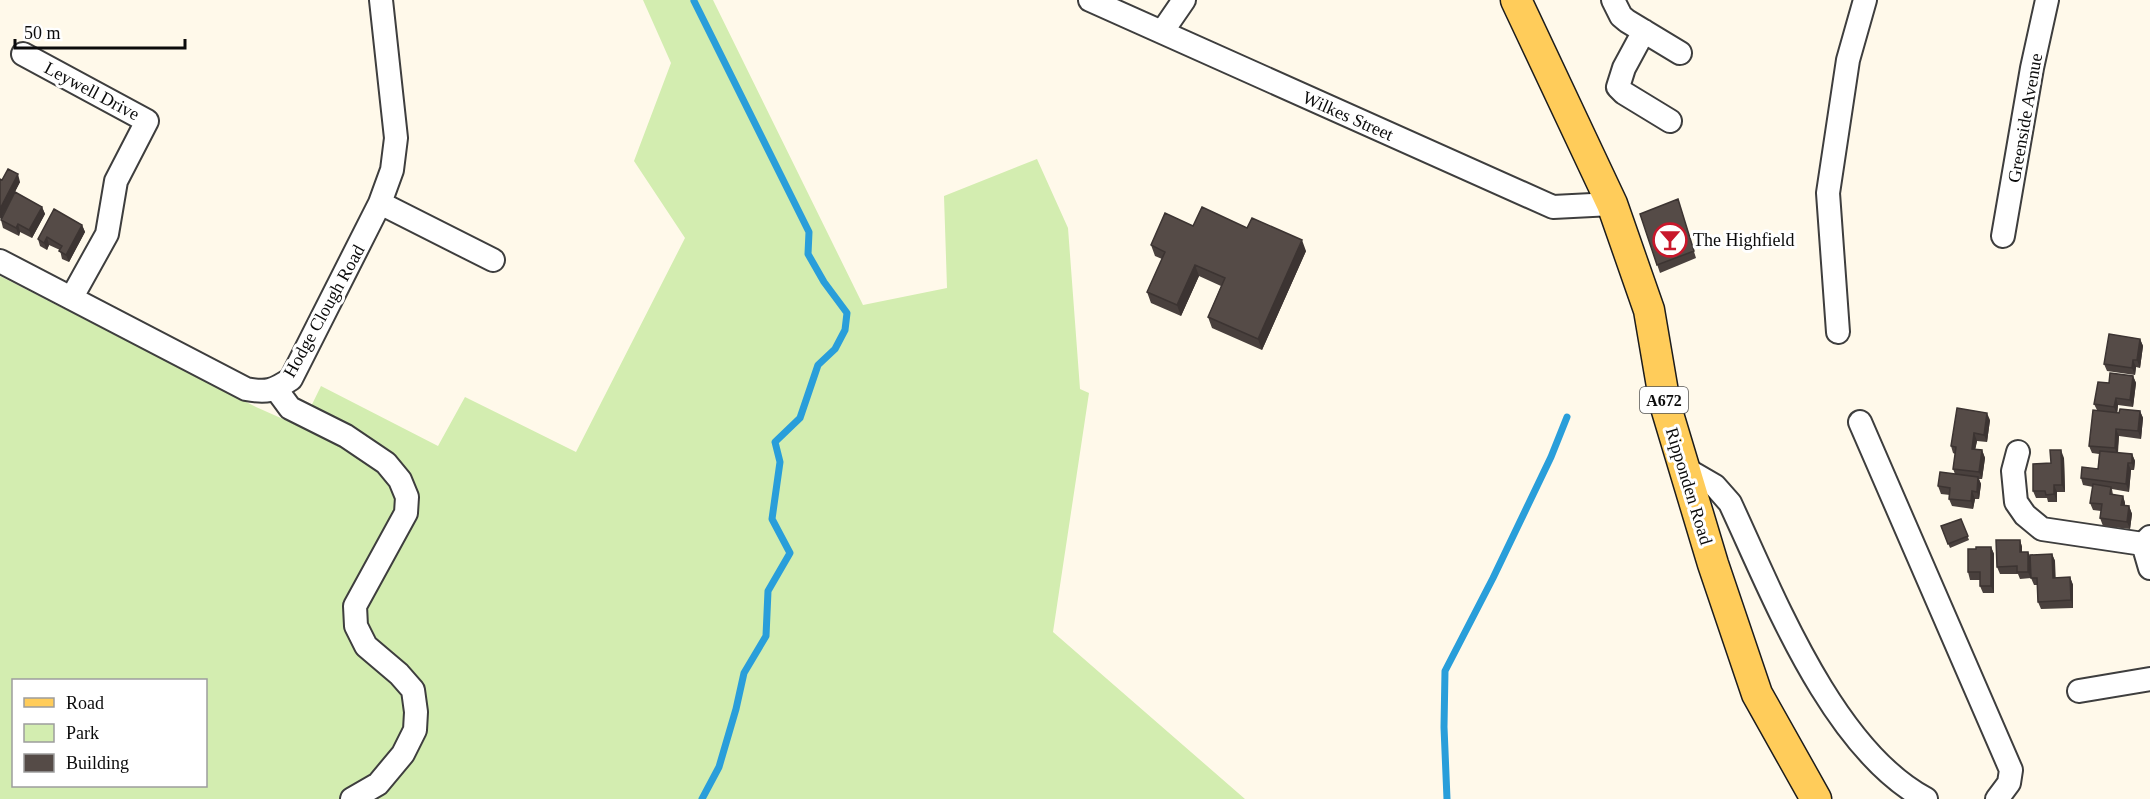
<svg xmlns="http://www.w3.org/2000/svg" width="2150" height="799" viewBox="0 0 2150 799" font-family="Georgia,serif">
<rect width="100%" height="100%" fill="#fff9ea"/>
<!-- green -->
<path fill="#d3edb0" fill-rule="evenodd" d="M643 0H713L863 305 947 288 944 196 1037 159 1068 228 1080 389 1089 393 1053 632 1245 799H0V276L256 407 301 427 321 386 438 446 465 397 576 452 685 238 634 161 671 63ZM14 680H206V786H14Z"/>
<g fill="none" stroke-linecap="round" stroke-linejoin="round">
<!-- stream -->
<path stroke="#299eda" stroke-width="7" d="M694 1 809 232 808 254 824 282 847 313 845 330 835 349 818 365 800 418 775 442 780 462 772 519 790 553 768 591 766 636 744 673 736 709 719 767 702 799
M1447 799 1444 727 1445 671 1493 578 1551 457 1567 417"/>
<defs>
<path id="minor" d="M1090 0 1553 207 1612 204
M1613 0 1621 16 1627 21 1680 53
M1644 31 1624 68 1618 87 1624 93 1670 121
M1162 32 1184 0
M23 54 147 121 116 181 107 234 72 297
M380 203 493 260
M2003 236 2032 68 2047 0
M0 261 246 389C267 393 273 391 291 379L380 203 392 170 396 138 381 0
M1838 332 1828 193 1848 60 1865 0
M276 389 290 408 346 436 386 463 400 480 407 497 406 513 355 606 356 626 366 646 399 674 413 690 416 712 415 730 403 754 378 784 352 799
M1860 422 2011 770 2009 783 1997 799
M2018 452 2013 471 2016 502 2025 515 2042 529 2143 544
M1684 468 1715 486 1730 503C1773 595 1832 749 1926 799
M2150 537 2143 544 2150 568
M2079 691 2150 679"/>
<path id="major" d="M1516 0 1612 204 1649 310 1665 404 1713 564 1757 694 1816 799"/>
</defs>
<!-- minor casing -->
<use href="#minor" stroke="#3e3e3e" stroke-width="26"/>
<!-- major casing -->
<use href="#major" stroke="#1c1c1c" stroke-width="33"/>
<!-- minor -->
<use href="#minor" stroke="#fff" stroke-width="22"/>
<!-- major -->
<use href="#major" stroke="#ffcc5a" stroke-width="30"/>
</g>
<!-- wall -->
<path fill="#49403d" d="M0 179 20 182 2 217 42 207 45 214 32 238 20 232 19 236 3 228 1 220V219L0 218Z
M1680 207 1696 258 1660 273 1640 214Z
M82 225 85 232 69 262 62 259 60 250 49 245 47 250 40 246 38 239Z
M1193 226 1247 228 1306 251 1262 350 1212 328 1208 317 1221 286 1199 276 1181 316 1151 303 1147 292 1162 259 1155 256 1151 245Z
M2140 339 2143 346 2140 368 2136 367 2135 375 2107 371 2104 364Z
M2133 376 2136 383 2133 407 2118 405 2117 413 2140 411 2143 418 2141 439 2119 436 2118 453 2132 454 2135 461 2134 470H2131L2129 492 2112 489 2113 495 2123 496 2125 503V506H2129L2132 514 2130 529 2103 526 2100 518 2101 511 2093 510 2090 503 2093 487 2083 485 2081 478 2098 469 2099 454 2092 453 2089 446 2097 410 2094 404 2109 383Z
M1990 420 1987 442 1977 441 1975 449 1982 450 1985 458 1982 479H1979L1981 484 1979 499H1975L1973 509 1952 506 1949 499 1950 495 1941 494 1938 486 1955 474 1953 469 1955 454 1953 453 1951 446Z
M2064 458 2065 492H2057V502H2048L2047 498H2036L2033 491 2051 463Z
M1961 519 1969 540 1950 548 1941 526Z
M2020 540 2022 547V552H2028L2030 557 2052 554 2055 561V578L2070 577 2073 585V608L2041 609 2038 602 2037 585H2034L2031 578 2020 579 2018 574H2000L1997 567Z
M1991 547 1994 554V593H1983L1980 586V580H1970L1968 572 1976 549Z"/>
<!-- shaded-wall -->
<path fill="#3c3432" d="M18 174 20 182 1 219 0 215V209Z
M42 207 45 214 32 238 29 230Z
M18 224 20 232 19 236 16 228Z
M82 225 85 232 69 262 66 255Z
M47 237 49 245 47 250 44 243Z
M1302 240 1306 251 1262 350 1258 339Z
M1195 265 1199 276 1181 316 1177 305Z
M2140 339 2143 346 2140 368 2137 360Z
M2133 360 2136 367 2135 375 2132 368Z
M2133 376 2136 383 2133 407 2130 400Z
M2116 398 2118 405 2117 415 2114 407Z
M2140 411 2143 418 2141 439 2138 431Z
M1987 413 1990 420 1987 442 1984 435Z
M2116 429 2119 436 2117 456 2115 448Z
M1974 433 1977 441 1974 456 1972 449Z
M1982 450 1985 458 1982 479 1979 472Z
M2061 450 2064 458 2065 492 2062 485Z
M2132 454 2135 461 2134 470 2132 463Z
M2128 463 2131 470 2129 492 2126 484Z
M1978 477 1981 484 1979 499 1977 492Z
M2054 485 2057 492V502L2054 494Z
M1972 491 1975 499 1973 509 1971 501Z
M2123 496 2125 503 2124 512 2121 505Z
M2129 506 2132 514 2130 529 2127 522Z
M2020 540 2022 547V559L2020 552Z
M1991 547 1994 554V593L1991 586Z
M2028 552 2031 559V579L2028 572Z
M2052 554 2055 561 2056 585 2053 578Z
M2070 577 2073 585V608L2071 600Z"/>
<!-- building -->
<path fill="#554b47" stroke="#3c3432" stroke-width="1.5" d="M8 169 18 174 0 209V179L2 180Z
M15 192 42 207 29 230 18 224 16 228 1 220Z
M1678 199 1694 251 1657 265 1640 214Z
M1202 207 1247 228 1252 218 1302 240 1258 339 1208 317 1225 278 1195 265 1177 305 1147 292 1165 252 1151 245 1165 213 1193 226Z
M54 209 82 225 66 255 59 251 62 246 47 237 44 243 38 239Z
M2109 334 2140 339 2137 360H2133L2132 368 2104 364Z
M2110 373 2133 376 2130 400 2116 398 2114 407 2094 404 2098 382 2109 383Z
M1957 408 1987 413 1984 435 1974 433 1972 449 1982 450 1979 472 1953 469 1956 447 1951 446Z
M2120 409 2140 411 2138 431 2116 429 2115 448 2089 446 2093 410 2119 413Z
M2050 450H2061L2062 485H2054V494L2046 495 2045 491H2033V464L2051 463Z
M2100 451 2132 454V463H2128L2126 484 2081 478 2082 467 2098 469Z
M1940 472 1978 477 1977 492 1972 491 1971 501 1949 499 1950 488 1938 486Z
M2093 484 2111 487 2110 494 2123 496 2121 505 2129 506 2127 522 2100 518 2102 504 2090 503Z
M1961 519 1968 536 1948 544 1941 526Z
M1996 540H2020V552H2028V572H2017V566L1997 567Z
M1976 547H1991V586H1980V572H1968V549H1976Z
M2052 554 2053 578 2070 577 2071 600 2038 602 2037 578H2031L2030 555Z"/>
<!-- icons -->
<defs>
<symbol id="bar-ring" viewBox="-11 -11 22 22"><circle r="9.5" fill="#fff" stroke="#c8172b" stroke-width="1.5"/><path d="M-6-5H6L.8 .8V4.5H3.5V6h-7V4.5H-.8V.8Z" fill="#c8172b"/></symbol>
</defs>
<g fill-rule="evenodd">
<use href="#bar-ring" x="1651" y="221" width="38" height="38"/>
</g>
<g text-anchor="middle" stroke-width="6" stroke-linejoin="round" paint-order="stroke">
<!-- shield labels -->
<rect fill="#fff" stroke="#545454" stroke-width="1.5" x="1640" y="387" width="48" height="26" rx="4.5"/>
<g font-size="16" font-weight="bold" fill="#0b0b0b">
<text x="1664" y="406">A672</text>
</g>
<!-- street labels -->
<g font-size="18" fill="#0b0b0b" stroke="#fff">
<text transform="translate(92 91) rotate(28)" y="6">Leywell Drive</text>
<text transform="translate(1348 116) rotate(24)" y="6">Wilkes Street</text>
<text transform="translate(2025 118) rotate(-80)" y="6">Greenside Avenue</text>
<text transform="translate(324 311) rotate(-61)" y="6">Hodge Clough Road</text>
<text transform="translate(1689 486) rotate(73)" y="6">Ripponden Road</text>
</g>
<!-- poi labels -->
<g font-size="18" fill="#0b0b0b" stroke="#fff" text-anchor="start">
<text x="1693" y="246">The Highfield</text>
</g>
</g>
<!-- legend -->
<rect x="12" y="679" width="195" height="108" fill="#ffffff" stroke="#9d9d9d" stroke-width="1.5"/>
<rect x="24" y="698" width="30" height="9" fill="#ffcc5a" stroke="#9d9d9d" stroke-width="1.5"/>
<text x="66" y="709" font-size="18" fill="#0b0b0b">Road</text>
<rect x="24" y="724" width="30" height="18" fill="#d3edb0" stroke="#9d9d9d" stroke-width="1.5"/>
<text x="66" y="739" font-size="18" fill="#0b0b0b">Park</text>
<rect x="24" y="754" width="30" height="18" fill="#554b47" stroke="#9d9d9d" stroke-width="1.5"/>
<text x="66" y="769" font-size="18" fill="#0b0b0b">Building</text>
<!-- scale -->
<path d="M15 39v9h170v-9" fill="none" stroke="#0b0b0b" stroke-width="3"/>
<text x="24" y="39" font-size="18" fill="#0b0b0b" stroke="#ffffff" stroke-width="4.5" paint-order="stroke">50 m</text>
</svg>
